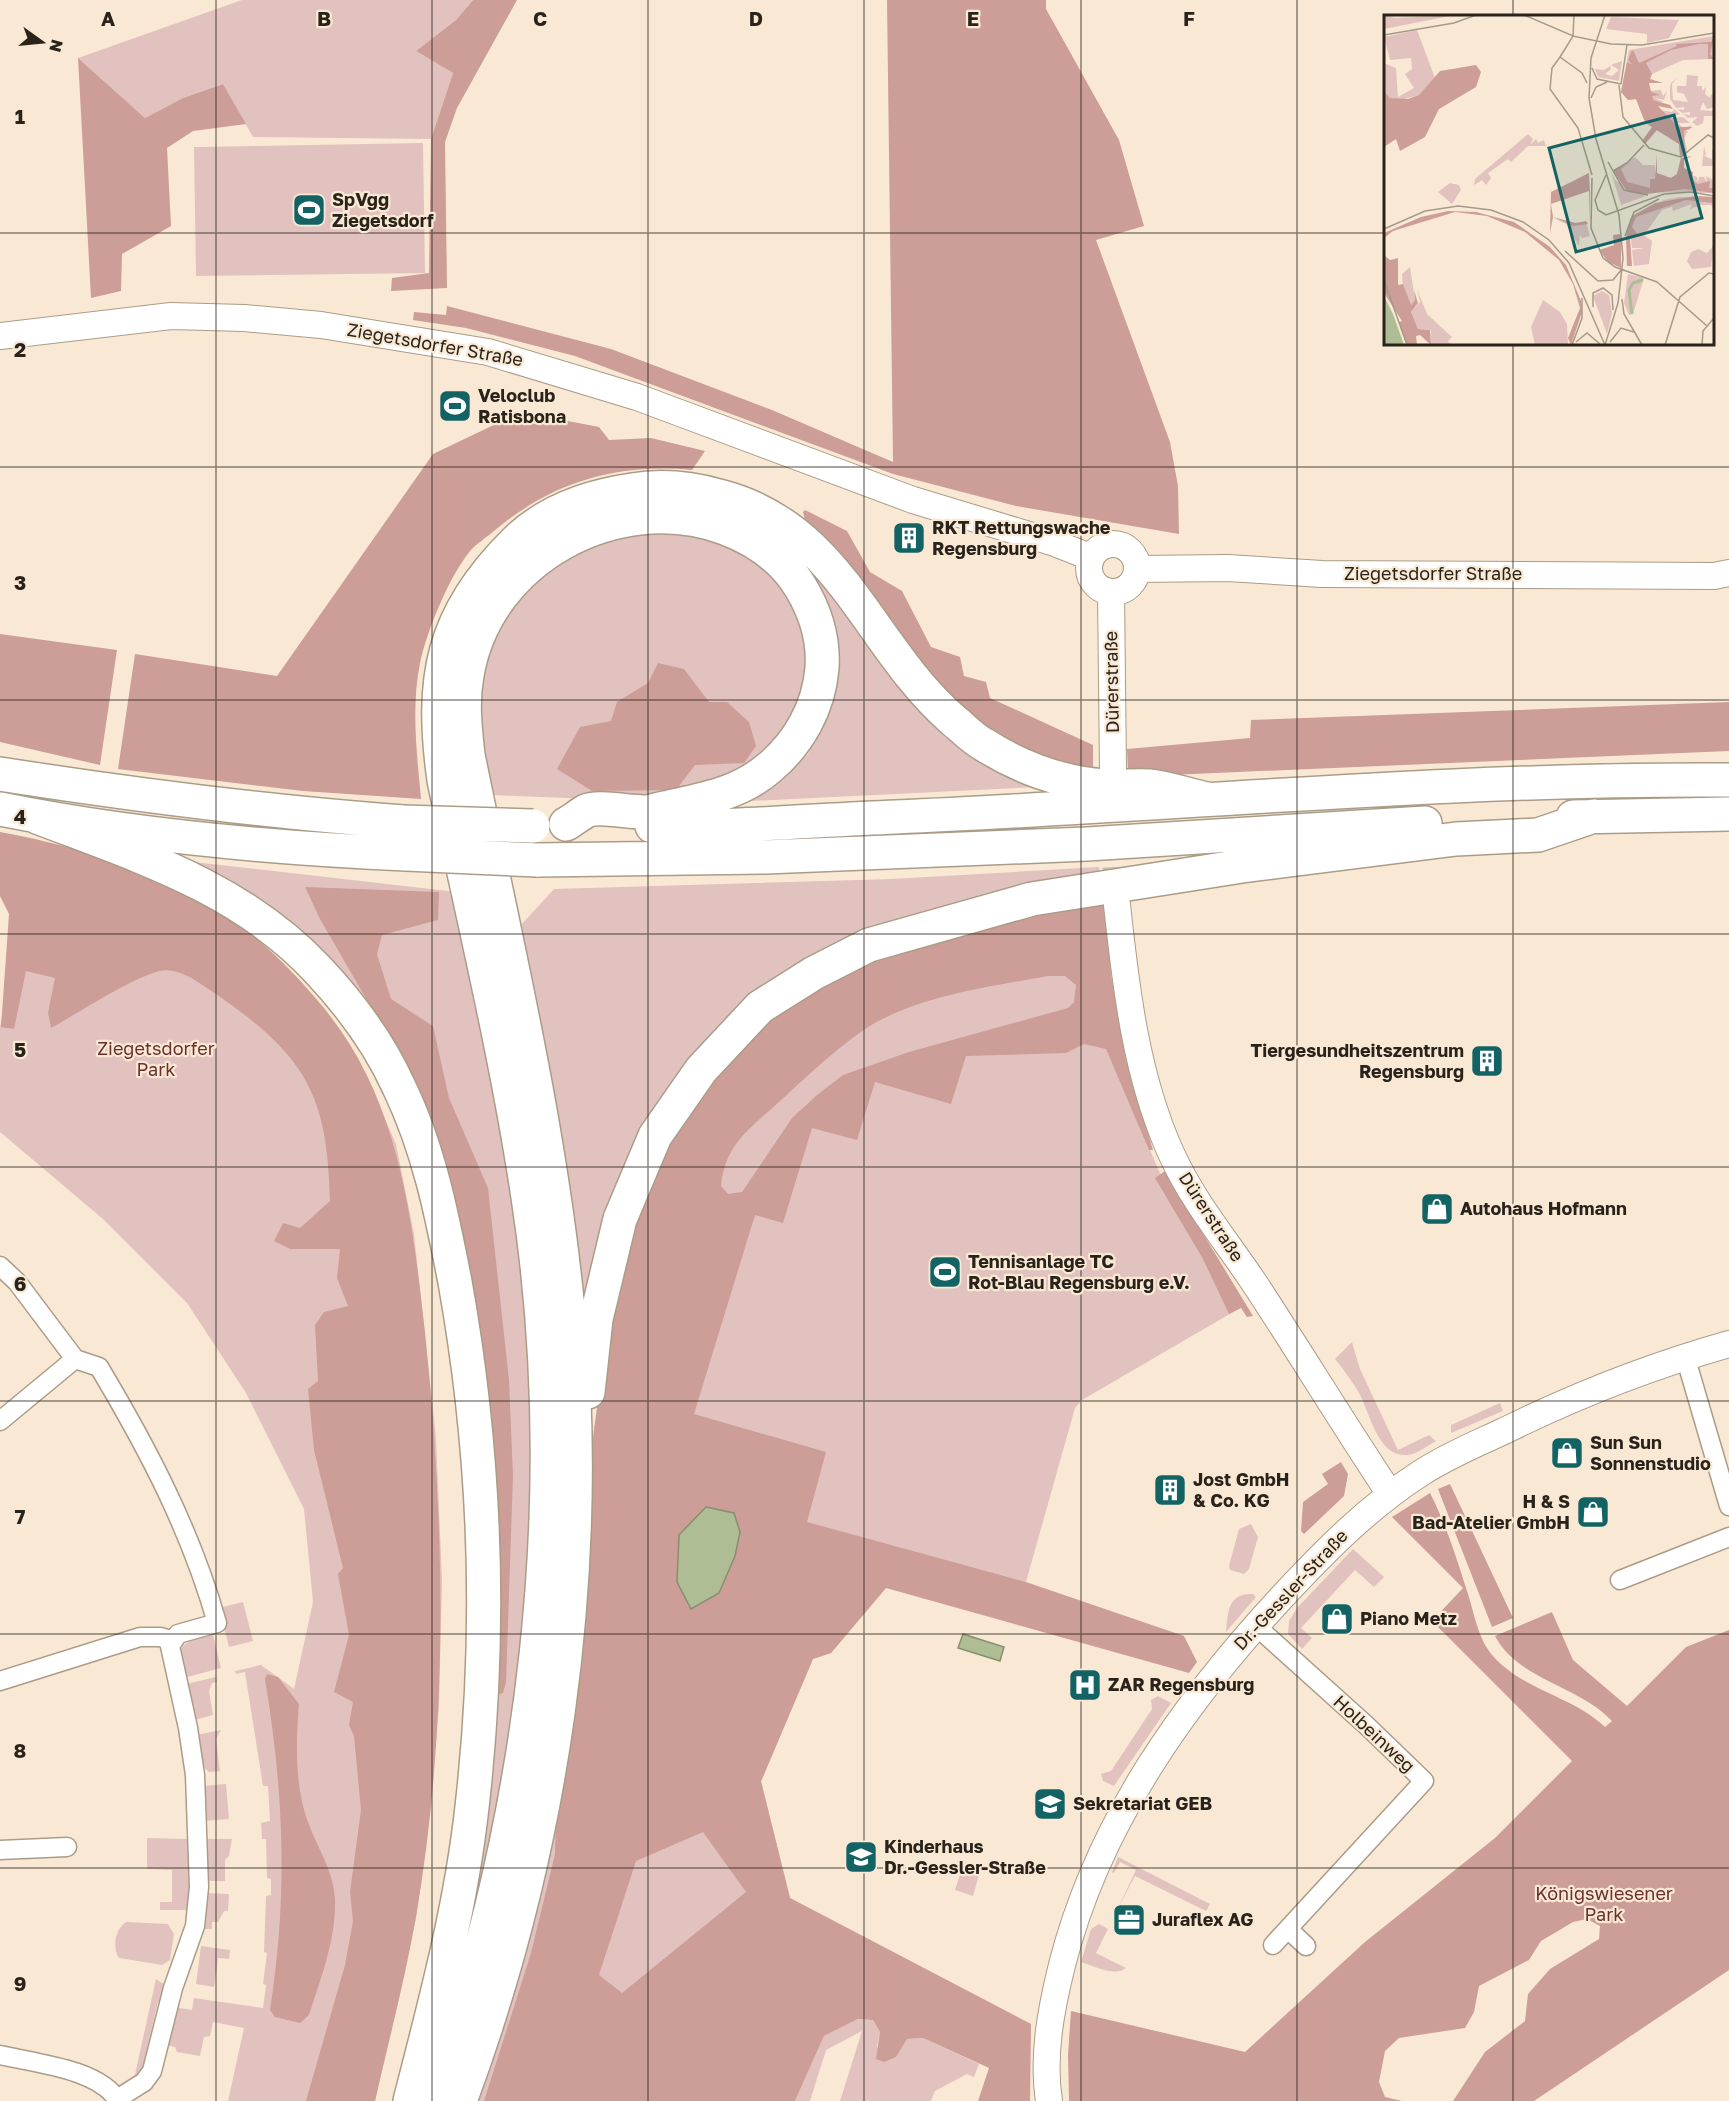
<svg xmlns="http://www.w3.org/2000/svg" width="1729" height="2101" viewBox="0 0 1729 2101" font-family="'Golos Text',sans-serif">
<rect width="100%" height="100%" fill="#f9e9d4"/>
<!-- green -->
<path fill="#e2c2bf" d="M242 0H473L456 20 416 51 453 73 431 139 253 137 223 84 183 98 145 118 78 58Z
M423 143 425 273 196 276 194 147Z
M625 531H693L768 565 809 630 804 707 746 773 645 801 489 795C474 717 470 650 528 589 536 580 544 569 553 562 571 549 604 540 625 531Z
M782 534 854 619 936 726 979 759 1037 787 751 801 808 754 830 708Z
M32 838 115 863 253 936 325 1009 358 1058 396 1144 414 1234 436 1437 442 1579 439 1708 427 1837 416 1918 375 2101H228L244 2028 213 2022 210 2036 204 2037 200 2056 177 2052 175 2047 166 2045 174 2007 192 2010 194 1998 263 2008 266 1985 263 1984 267 1953 264 1952 266 1896 271 1895V1879L267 1878 266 1839H262L261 1823 270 1821 268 1786H263L245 1672 236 1674 235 1671 261 1665 294 1689 313 1602 304 1509 246 1393 187 1303 103 1219 0 1132V1027Z
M194 862 457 892 507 1136 536 1424 522 1687 464 1968 494 1598 403 1066Z
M1099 867 1100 875 749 998 677 1074 642 1129 584 1316 517 939 521 925 554 889 892 879Z
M1109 903 1127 1043 1107 1049 1159 1171 1241 1303 1240 1308 1082 1400 1075 1408 1026 1582 921 1554 886 1588 831 1653 813 1659 761 1782 790 1898 1031 2024 1029 2068 797 1961 561 2101H473L569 1708 594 1429 694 1097Z
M1352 1342 1360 1369 1398 1450 1429 1435 1436 1441C1428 1445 1416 1455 1407 1455 1377 1457 1370 1412 1359 1393 1352 1381 1343 1369 1335 1359Z
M1500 1403 1503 1411 1451 1433V1425Z
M1251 1524 1258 1537 1249 1569 1244 1574 1230 1570 1229 1566 1239 1529Z
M1353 1549 1384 1577 1374 1587 1355 1570 1301 1628 1312 1638 1302 1649 1288 1634 1289 1621 1297 1608Z
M1253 1594 1256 1597 1226 1632C1228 1611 1228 1593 1253 1594Z
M243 1602 253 1641 229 1647 219 1608Z
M213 1635 221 1668 184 1678C175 1642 180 1644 213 1635Z
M216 1677 217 1682 212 1683 209 1691 213 1715 194 1720 186 1684Z
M1158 1696 1171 1703 1114 1786 1103 1781 1101 1774 1111 1771 1152 1709 1151 1700Z
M221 1730 216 1739 220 1771 209 1772 200 1764 196 1735Z
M226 1784 229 1819 204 1821 202 1786Z
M147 1838 188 1839V1879H193L188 1910H160V1902H172V1870L147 1869Z
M206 1839H232L229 1856 225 1860V1881H206Z
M1118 1857 1210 1904 1206 1911 1135 1876 1117 1910 1136 1870 1120 1862 1114 1873 1112 1872Z
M964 1862 981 1868 973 1896 955 1890Z
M205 1893 229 1894 228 1911H224L218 1922H212V1929H202Z
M126 1922 168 1924 174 1934 170 1960 162 1965 119 1958C112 1948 115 1929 126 1922Z
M1099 1924 1108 1929 1096 1953 1126 1968C1114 1977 1094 1966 1081 1962L1091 1929Z
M201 1946 230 1950 229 1959 218 1958 214 1987 196 1984Z
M156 1979 165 1985 163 2003 158 2002 144 2061 149 2063 145 2071 134 2079Z
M858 2019 873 2020 880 2032 877 2047 896 2056 907 2039 923 2038 979 2064 974 2077 967 2074 935 2091 931 2101H840L862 2031 826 2050 810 2101H795L824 2036Z"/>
<!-- forest -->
<path fill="#cd9d98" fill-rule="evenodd" d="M473 0H517L457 108 445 142 447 288 391 291 392 278 429 273 431 139 453 73 416 51 456 20Z
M887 0H1046V9L1119 140 1144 226 1096 240 1170 442 1178 486 1179 534 1016 506 893 474 575 356 466 328 413 320 414 312 446 315 447 306 611 349 772 410 893 462Z
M78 58 145 118 183 98 223 84 246 124 193 131 167 148 171 226 122 254 121 291 91 298Z
M521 412 599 427 609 440 651 438 705 451 692 470C617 463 552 482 494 531 487 537 476 544 470 551 449 577 427 630 420 663 411 708 417 754 421 799L303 791 118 769 135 654 277 676 433 454Z
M805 510 847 531 870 572 902 591 931 647 960 657 964 676 986 682 990 698 1093 745V768C1032 757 969 727 930 676 890 622 858 562 805 520L803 512Z
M0 634 117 650 100 765 0 742Z
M658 663 684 669 709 702H727L749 722 756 746 744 763 695 765 676 790 592 791 557 769 580 727 611 721 617 702 648 683Z
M1729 702V751L1170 775 1128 773 1127 749 1250 738 1251 720Z
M0 832C71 845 150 868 212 906 254 932 292 969 323 1007 400 1100 412 1218 425 1332 445 1527 449 1724 416 1917 405 1979 389 2040 375 2101H306L345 1965 353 1921 350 1892 361 1810 354 1736 349 1725 353 1702 334 1692 349 1635 338 1574 343 1568 314 1450 308 1389 318 1381 315 1325 324 1312 348 1306 337 1278 340 1249H290L274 1241 283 1223 300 1228 330 1201C328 1093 304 1055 216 994 201 984 179 966 159 971 128 980 80 1012 51 1028L48 1013 55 978 26 971 14 1029 1 1027 9 914 0 896Z
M305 887 439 892 438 920 382 935 377 954 391 999 433 1026 449 1098 488 1188 509 1380 513 1476 506 1682 503 1693 496 1695 486 1438 375 1014 320 919Z
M1105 904 1111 975 1126 1059 1153 1150H1149L1106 1049 1084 1044 1066 1053 966 1056 951 1104 875 1082 857 1140 812 1128 783 1223 755 1215 694 1414 826 1452 807 1522 1026 1582 1184 1636 1197 1662 1189 1673 886 1588 831 1653 813 1659 761 1781 790 1898 1031 2024 1030 2101H978L989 2068 923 2038 907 2039 896 2057 884 2062 876 2059 880 2032 873 2020 858 2019 824 2036 795 2101H484L531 1953 555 1854 557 1788 594 1429 606 1344 645 1183 694 1097 768 1018 828 980 926 940 1032 914ZM1048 976H1065L1076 985 1074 1002 1068 1008 909 1052 843 1075 817 1095 792 1118 742 1192 728 1194 721 1186C725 1145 749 1129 778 1103 804 1079 829 1055 858 1034 908 997 988 987 1048 976ZM703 1832 746 1892 622 1993 599 1975 636 1861Z
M1165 1171 1253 1316 1247 1317 1241 1308 1229 1314 1203 1259 1155 1178Z
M1341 1462 1348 1474 1344 1496 1304 1534 1301 1531 1303 1502 1328 1484 1322 1474Z
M1450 1484 1513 1618 1492 1627 1438 1489Z
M1430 1493C1445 1522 1456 1556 1466 1588 1474 1610 1477 1638 1493 1656 1524 1691 1573 1696 1605 1727L1612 1721C1580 1686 1518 1680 1495 1636L1552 1612 1573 1660 1627 1706 1686 1647 1729 1630V1970L1534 2101H1453L1485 2052 1525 2021 1528 1994 1550 1969 1599 1939 1600 1926 1587 1919 1573 1922 1541 1941 1529 1960 1479 1986 1474 2012 1465 2028 1399 2038 1385 2051 1379 2082 1385 2097 1402 2101H1069L1068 2055 1071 2011 1245 2052 1365 1942 1495 1838 1572 1761 1432 1621 1463 1588 1392 1517Z
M267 1674 278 1677 299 1704C296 1738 295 1780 305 1813 314 1844 333 1866 335 1899 336 1940 321 1977 309 2015L300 2023 275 2017 270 2010C288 1894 284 1794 265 1679Z"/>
<!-- water -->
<path fill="#afbd95" stroke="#878f70" stroke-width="1.5" d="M706 1507 734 1513 740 1532 735 1556 719 1593 691 1609 677 1582 679 1535Z
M963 1634 1004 1647 1000 1661 958 1648Z"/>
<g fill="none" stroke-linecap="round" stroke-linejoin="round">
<!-- secondary-tunnel -->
<path stroke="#cfc1af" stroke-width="26" stroke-dasharray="26 13" stroke-linecap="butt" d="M1113 789 1117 902"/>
<defs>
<path id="street" d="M0 1266 17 1282 75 1359 99 1367C148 1449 191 1531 217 1623L178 1634 170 1646 188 1728 195 1775 199 1887 195 1926 173 1988 152 2071 144 2082 117 2099
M1685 1356 1729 1506
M0 1421 75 1359
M1620 1580 1729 1537
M1256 1626 1366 1725 1424 1781 1273 1945
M0 1681 140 1637H160L171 1640
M0 1850 67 1847
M1288 1929 1306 1946
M0 2055C34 2063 100 2069 118 2101"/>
<path id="secondary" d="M0 336 171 316 244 318 321 325 488 352 637 397 913 500 1052 542 1090 557
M1089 568a24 24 0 1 1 48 0a24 24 0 1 1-48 0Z
M1137 569 1228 568 1322 574 1714 576 1729 573
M1111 593 1113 771
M1117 905C1126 988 1136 1076 1171 1153 1193 1202 1228 1243 1257 1287 1302 1356 1345 1426 1390 1494
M1049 2101C1042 2056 1051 2009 1062 1965 1098 1823 1184 1703 1282 1597 1325 1551 1368 1507 1421 1473 1447 1456 1476 1444 1504 1431 1577 1395 1651 1366 1729 1344"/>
<path id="highway" d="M0 774C134 795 268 812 403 822
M0 809C134 836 270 848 406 854
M37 817C139 856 242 888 318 970 350 1004 380 1045 399 1087 429 1149 442 1215 455 1282 486 1455 492 1632 472 1807 461 1907 435 2004 410 2101
M1573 817 1729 814
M652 826C733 828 815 820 896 817 1173 805 1451 778 1729 780
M537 860 765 857 1087 844 1425 823
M588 1392 596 1319 620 1219 655 1136 701 1070 760 1007 814 973 869 945 1032 899 1242 866 1456 839 1538 835 1594 816
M434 2101C535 1814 574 1498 528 1197 507 1057 473 918 444 780 430 679 441 615 515 542 546 511 591 496 632 490 661 485 691 488 719 496 841 527 867 645 953 720 963 728 972 738 983 744 1019 767 1062 783 1105 786 1120 787 1134 785 1149 786 1168 788 1188 795 1207 799
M460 2101C553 1851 593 1575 568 1310 550 1122 505 939 468 755 465 728 462 702 467 675 486 559 617 488 725 528 757 540 783 558 801 588 816 613 824 638 822 668 819 707 799 743 769 768 740 793 705 799 669 807 662 808 654 811 647 812 631 813 599 805 586 811 579 815 573 820 566 824"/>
</defs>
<!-- street casing -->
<use href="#street" stroke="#ab9c88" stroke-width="21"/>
<!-- secondary casing -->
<use href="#secondary" stroke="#ab9c88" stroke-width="28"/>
<!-- highway casing -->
<use href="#highway" stroke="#ab9c88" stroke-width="36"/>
<!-- street -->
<use href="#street" stroke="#fff" stroke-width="18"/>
<!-- secondary -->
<use href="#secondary" stroke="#fff" stroke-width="26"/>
<!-- highway -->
<use href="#highway" stroke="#fff" stroke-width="33"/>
<defs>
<path id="highway-bridge" d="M403 822 533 826
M406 854 537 860"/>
</defs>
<!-- highway-bridge casing -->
<use href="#highway-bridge" stroke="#ab9c88" stroke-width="36" stroke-linecap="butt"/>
<!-- highway-bridge -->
<use href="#highway-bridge" stroke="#fff" stroke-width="33"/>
</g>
<!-- grid -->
<path fill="none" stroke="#29231b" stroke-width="1.5" stroke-opacity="0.55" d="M216 0V2101M432 0V2101M648 0V2101M864 0V2101M1081 0V2101M1297 0V2101M1513 0V16M0 233H1386M1712 233H1729M1513 344V2101M0 467H1729M0 700H1729M0 934H1729M0 1167H1729M0 1401H1729M0 1634H1729M0 1868H1729"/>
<!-- icons -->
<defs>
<symbol id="stadium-square" viewBox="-11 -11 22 22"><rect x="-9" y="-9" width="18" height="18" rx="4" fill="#136365" stroke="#f9e9d4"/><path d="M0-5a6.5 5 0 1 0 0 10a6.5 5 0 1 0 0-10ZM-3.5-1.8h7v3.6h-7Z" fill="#fff"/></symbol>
<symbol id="building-square" viewBox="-11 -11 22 22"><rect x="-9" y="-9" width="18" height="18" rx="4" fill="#136365" stroke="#f9e9d4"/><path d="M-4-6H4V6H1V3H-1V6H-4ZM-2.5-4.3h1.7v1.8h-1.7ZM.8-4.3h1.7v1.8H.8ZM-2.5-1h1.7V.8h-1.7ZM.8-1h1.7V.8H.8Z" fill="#fff"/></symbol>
<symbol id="shop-square" viewBox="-11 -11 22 22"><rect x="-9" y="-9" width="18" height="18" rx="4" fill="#136365" stroke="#f9e9d4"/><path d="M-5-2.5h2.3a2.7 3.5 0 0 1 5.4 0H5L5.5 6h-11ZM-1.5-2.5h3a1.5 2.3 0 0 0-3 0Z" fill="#fff"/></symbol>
<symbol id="hospital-square" viewBox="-11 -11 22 22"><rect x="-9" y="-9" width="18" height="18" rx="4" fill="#136365" stroke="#f9e9d4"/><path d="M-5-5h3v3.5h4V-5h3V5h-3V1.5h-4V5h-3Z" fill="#fff"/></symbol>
<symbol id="school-square" viewBox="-11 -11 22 22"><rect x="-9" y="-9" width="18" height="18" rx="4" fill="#136365" stroke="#f9e9d4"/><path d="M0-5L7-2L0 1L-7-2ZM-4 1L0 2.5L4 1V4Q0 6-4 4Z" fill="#fff"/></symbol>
<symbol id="office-square" viewBox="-11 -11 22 22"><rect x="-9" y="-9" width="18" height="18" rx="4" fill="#136365" stroke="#f9e9d4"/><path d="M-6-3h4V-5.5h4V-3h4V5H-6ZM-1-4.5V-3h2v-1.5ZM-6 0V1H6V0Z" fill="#fff"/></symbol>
</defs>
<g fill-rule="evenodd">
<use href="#stadium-square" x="290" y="191" width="38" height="38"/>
<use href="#stadium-square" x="436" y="387" width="38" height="38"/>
<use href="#building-square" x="890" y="519" width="38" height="38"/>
<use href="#building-square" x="1468" y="1042" width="38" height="38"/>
<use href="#shop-square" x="1418" y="1190" width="38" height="38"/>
<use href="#stadium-square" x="926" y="1253" width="38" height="38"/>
<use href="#shop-square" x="1548" y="1434" width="38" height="38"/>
<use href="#building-square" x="1151" y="1471" width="38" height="38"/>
<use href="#shop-square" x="1574" y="1493" width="38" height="38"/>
<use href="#shop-square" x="1318" y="1600" width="38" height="38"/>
<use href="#hospital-square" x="1066" y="1666" width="38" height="38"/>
<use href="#school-square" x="1031" y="1785" width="38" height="38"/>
<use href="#school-square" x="842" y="1838" width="38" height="38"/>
<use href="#office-square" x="1110" y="1901" width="38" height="38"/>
</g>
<g text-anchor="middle" stroke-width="4.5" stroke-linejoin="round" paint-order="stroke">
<!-- poi labels -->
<g font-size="18" font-weight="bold" fill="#29231b" stroke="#f9e9d4" text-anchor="start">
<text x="332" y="206">SpVgg<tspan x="332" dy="21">Ziegetsdorf</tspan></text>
<text x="478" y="402">Veloclub<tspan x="478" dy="21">Ratisbona</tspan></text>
<text x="932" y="534">RKT Rettungswache<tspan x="932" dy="21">Regensburg</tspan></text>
<text x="1464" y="1057" text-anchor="end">Tiergesundheitszentrum<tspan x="1464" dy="21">Regensburg</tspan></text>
<text x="1460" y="1215">Autohaus Hofmann</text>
<text x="968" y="1268">Tennisanlage TC<tspan x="968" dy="21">Rot-Blau Regensburg e.V.</tspan></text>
<text x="1590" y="1449">Sun Sun<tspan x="1590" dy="21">Sonnenstudio</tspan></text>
<text x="1193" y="1486">Jost GmbH<tspan x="1193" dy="21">&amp; Co. KG</tspan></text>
<text x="1570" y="1508" text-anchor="end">H &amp; S<tspan x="1570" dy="21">Bad-Atelier GmbH</tspan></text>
<text x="1360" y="1625">Piano Metz</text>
<text x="1108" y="1691">ZAR Regensburg</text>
<text x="1073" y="1810">Sekretariat GEB</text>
<text x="884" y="1853">Kinderhaus<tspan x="884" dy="21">Dr.-Gessler-Straße</tspan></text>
<text x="1152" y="1926">Juraflex AG</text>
</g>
<!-- street labels -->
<g font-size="18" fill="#29231b" stroke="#f9e9d4">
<text transform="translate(435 345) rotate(10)" y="6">Ziegetsdorfer Straße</text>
<text x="1433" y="580">Ziegetsdorfer Straße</text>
<text transform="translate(1112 682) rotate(-91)" y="6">Dürerstraße</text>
<text transform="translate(1211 1217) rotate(57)" y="6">Dürerstraße</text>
<text transform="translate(1291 1590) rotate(-47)" y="6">Dr.-Gessler-Straße</text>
<text transform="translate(1374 1734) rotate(43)" y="6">Holbeinweg</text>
</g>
<!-- park labels -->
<g font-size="18" fill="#6c2f2c" stroke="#f9e9d4">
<text x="156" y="1055">Ziegetsdorfer<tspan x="156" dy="21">Park</tspan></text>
<text x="1604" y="1900">Königswiesener<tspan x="1604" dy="21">Park</tspan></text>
</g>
</g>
<!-- overview -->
<g transform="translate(1384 15)">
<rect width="330" height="330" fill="#f9e9d4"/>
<path d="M0 0 11 3 71 0 0 14ZM227 2 295 5 285 23 263 28V19L222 14ZM33 15 51 63 35 80 17 85 6 83 0 76V48L12 53 14 82 30 73 21 59 28 54 27 43 6 45 0 22ZM330 21V44L299 45 268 59 264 68 267 76 277 75 279 81 283 76 280 85 270 83 280 87H271L276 95 288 97 290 94 296 99 286 103 299 102 306 108H294L299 113 308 110 305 115 297 114 304 116 300 123 304 138 296 141 295 129 264 110 252 84 244 85 237 77 245 35ZM238 46 235 66 214 62 211 54 220 55 226 51 227 54 221 59 228 61 235 55 227 50ZM303 60 314 61 313 71H318V76L322 72 321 79 326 83 327 79 330 81V92L323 94 319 87 316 95 330 96V101H320L319 108 313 111 308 107 314 102 304 103 299 99 306 100V97L298 98 293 94 300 95V92L292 93 286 84V72L287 68 293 63 288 69 289 85 304 87 300 79 293 77V71H302ZM144 119 149 124 146 130 152 124 154 128 160 125 162 131H144L127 147 124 144 104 158 107 163 102 170 98 165 90 170 91 164ZM320 131 322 140H319L325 143 328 144V136L330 135V178L244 177 229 156 251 142 259 150H271V157L279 162 287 163 293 159 297 143V158L309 165 308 160 313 162 314 168 315 162H320L323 168 322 161 329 165 330 151H318ZM227 157 232 166 262 181 237 190ZM42 167 54 177 66 168 75 170 77 175 68 189ZM296 182 330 183V195L327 190H317L306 194 308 189 289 196 288 192 278 195 260 220 268 226 265 249 250 251 248 235 260 233H248L247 223 254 221 242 222 246 204 280 185ZM169 203 186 209 202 207 206 221 198 223 196 220 195 231 182 209ZM330 230 327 252 308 254 303 246 307 237 314 234 323 238ZM26 252 31 285 27 290 19 277 18 259ZM244 259 260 263 249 299 245 300 240 288ZM33 274 43 299 68 322 64 326 67 330H47V315L34 314 27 297 36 287ZM218 276 225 280 228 298 223 319 209 281ZM159 285 176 297 183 309 184 330H151L147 312Z" fill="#e2c2bf"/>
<path d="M330 22 326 39 330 44H324V29H315L287 35 262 48 268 59 266 64 279 68H265L267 77 276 80 268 81 269 85 286 90 289 94 274 91 294 112H309L300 116 301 139 296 141 295 129 273 115 261 129 258 126 268 112 260 105 252 84 244 85 237 77 243 47 249 50 244 45 247 37 249 35 255 48 293 31 292 29 327 27ZM92 50 97 57 92 72 55 94 41 122 16 136 12 124 0 132V76L6 83 24 84 35 80 56 56ZM273 139V158L287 163 293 159 297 143 308 141 300 145V153L309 157 308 165 314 169 326 166 325 173H330V178L301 174 263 179 244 177 229 156 243 150 237 154 243 167 266 173V164H271ZM205 158 206 176 205 207V176L167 189 169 202 192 208 202 206 204 209 189 211 169 202 166 218 167 177ZM312 181 330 182V188L302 185 252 202 248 212 254 220 246 223 248 251H243L242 222 248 201 271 188ZM64 196 92 197 130 207 166 232 182 250 197 286 198 297 187 330 184 323 196 293 189 269 175 245 141 217 103 201 71 197 9 216 0 223V218L37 202ZM237 219V253L224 247 215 235 230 230 229 220ZM0 240 6 245 14 243V270L19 269 27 290 31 285 30 275 34 288 27 297 34 314 46 315 47 330 36 320 32 321 33 330H23L15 307 18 306 0 278Z" fill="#cd9d98"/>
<path d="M0 281 9 299 20 330H0Z" fill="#afbd95"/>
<path fill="none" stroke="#afbd95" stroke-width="3" d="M248 299 245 275 249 268 259 265M0 311 8 330"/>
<path fill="none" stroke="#a69a8a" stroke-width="1.5" d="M140 0 189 21 190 0M221 0 207 43 205 83 212 124 235 200 239 243 234 288 221 330M0 20 70 8 92 0M176 42 168 53 166 74 194 113 208 160M176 42 189 21 227 29 258 30 330 18M176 42 198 58 203 68M208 53 213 64 237 69M237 69 243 30M235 70 239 102 265 133 297 142 324 120 330 123M207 83 212 72 223 67M224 147 240 175 264 180M229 156 243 148 260 130M222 160 211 185 214 195 222 200 280 179 307 177 330 181M208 163 207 213 219 243 231 252 273 267 323 311M0 214 41 196 74 191 107 195 139 207 165 225 185 248 221 330M241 221 250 197 275 184M181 236 214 266 229 265 238 254M0 265 23 330M238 284 240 299 258 330M209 292V278L219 273 228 280 229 295M192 327 203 318 216 329M226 327 237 313 250 317M188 330 198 303V283M281 330 296 282 325 258 330 259M318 330 319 316 330 303"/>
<path fill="#136365" fill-opacity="0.15" stroke="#136365" stroke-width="3" d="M290 100 318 203 192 237 165 133Z"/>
<rect width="330" height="330" fill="none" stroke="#29231b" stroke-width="3"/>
</g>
<g font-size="20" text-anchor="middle" font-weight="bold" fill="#29231b" stroke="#f9e9d4" stroke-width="4.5" stroke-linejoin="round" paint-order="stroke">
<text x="108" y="26">A</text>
<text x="324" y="26">B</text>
<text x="540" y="26">C</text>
<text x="756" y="26">D</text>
<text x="973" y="26">E</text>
<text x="1189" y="26">F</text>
<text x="20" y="124">1</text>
<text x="20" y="357">2</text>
<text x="20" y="590">3</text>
<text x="20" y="824">4</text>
<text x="20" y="1057">5</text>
<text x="20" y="1291">6</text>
<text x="20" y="1524">7</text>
<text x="20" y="1758">8</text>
<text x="20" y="1991">9</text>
</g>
<!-- north arrow -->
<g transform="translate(42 42) rotate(105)" stroke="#f9e9d4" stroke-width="4.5" paint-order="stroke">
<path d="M0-4.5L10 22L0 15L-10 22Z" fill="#29231b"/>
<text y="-9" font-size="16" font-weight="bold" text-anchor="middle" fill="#29231b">N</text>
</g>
</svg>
